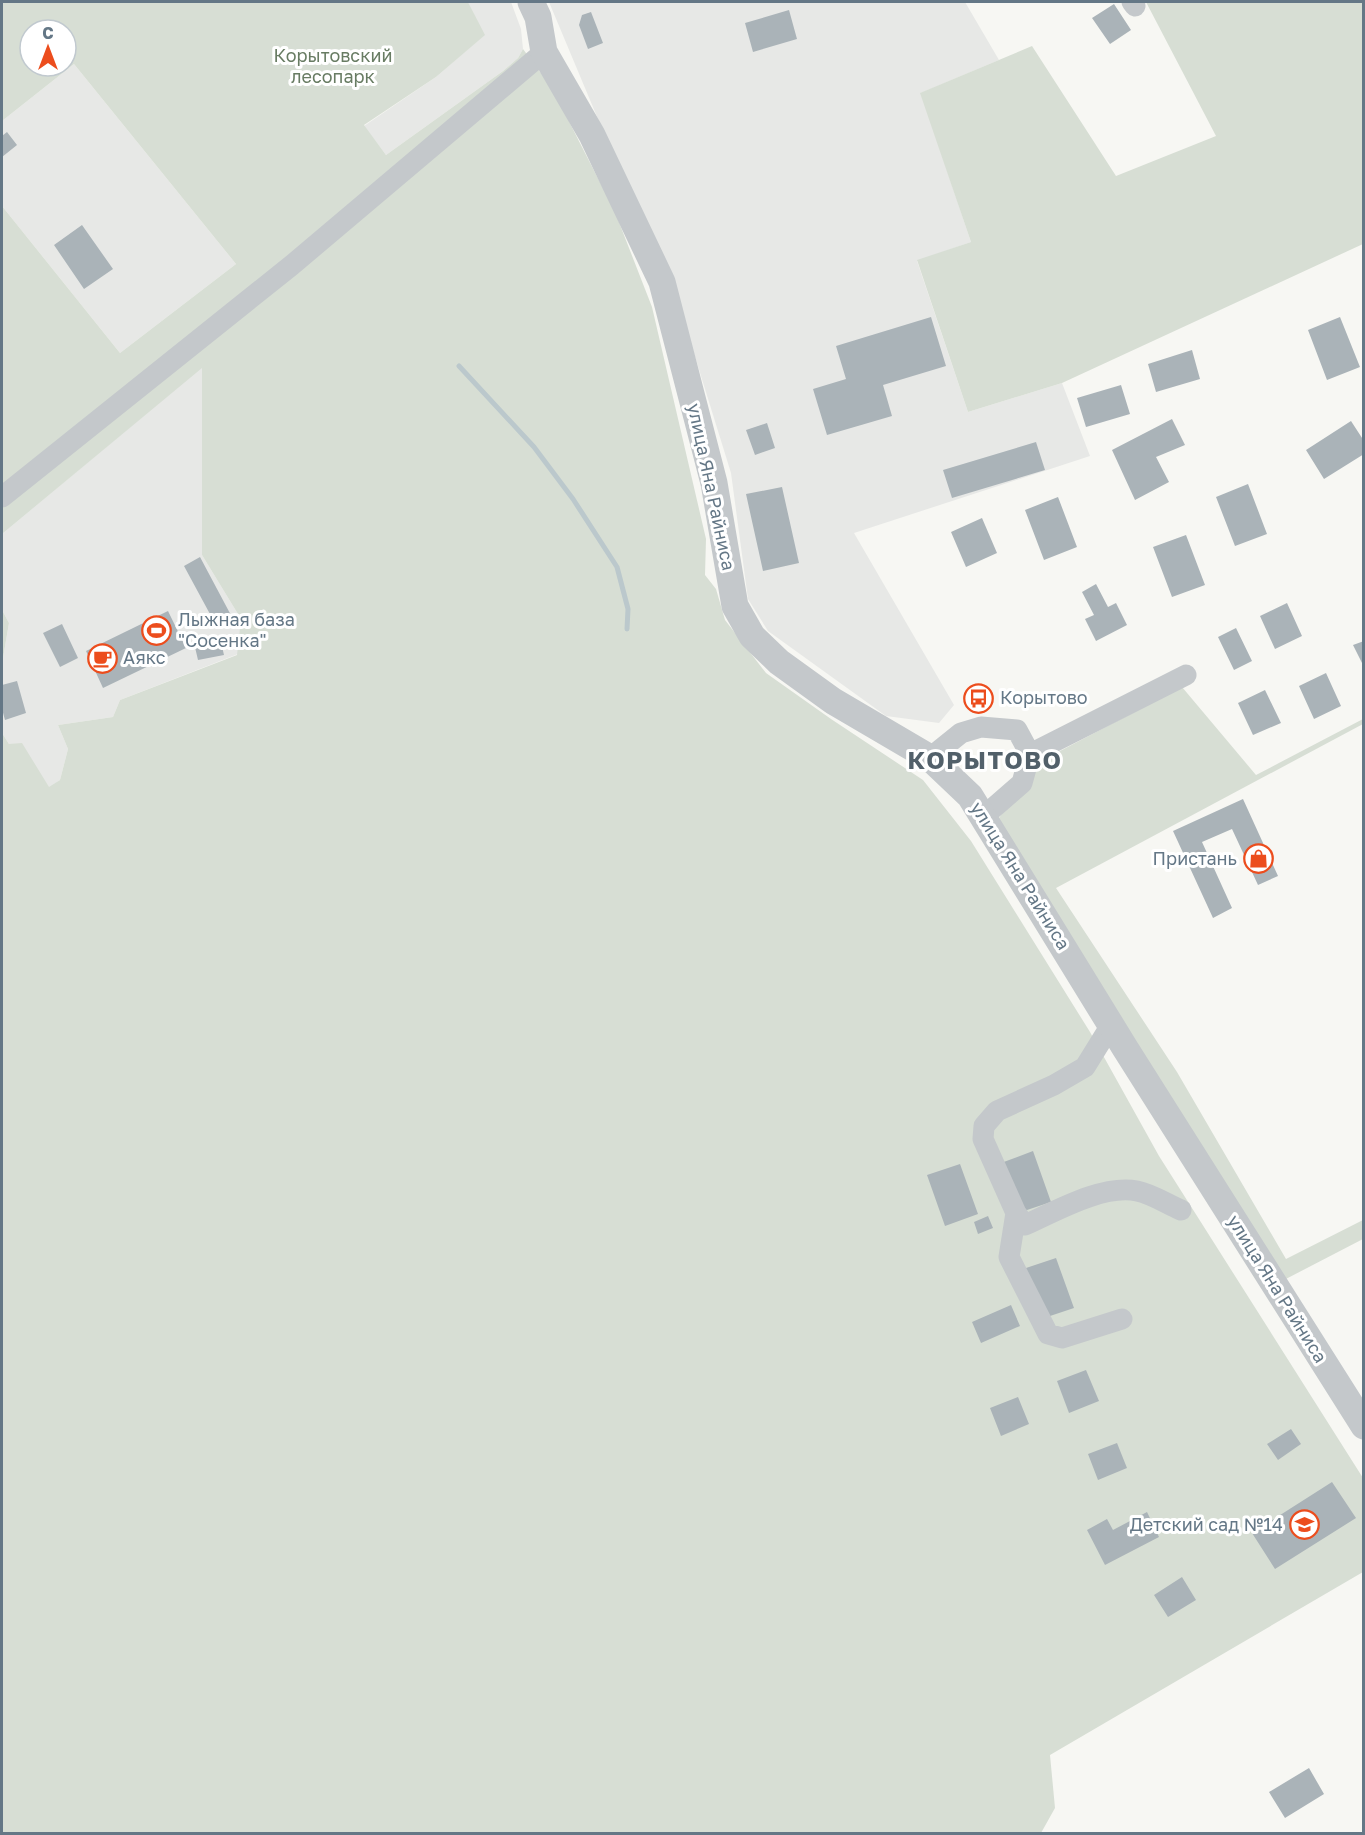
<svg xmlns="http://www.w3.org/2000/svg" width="1365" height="1835" viewBox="0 0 1365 1835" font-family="'Golos Text',sans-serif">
<rect width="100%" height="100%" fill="#f7f7f3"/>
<!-- built -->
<path fill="#e7e8e6" d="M468 2H511L521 29 523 49 518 58 503 71 386 155 364 126 436 77 484 35Z
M549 2H965L999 60 921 93 971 242 917 261 968 412 1062 383 1090 456 854 533 954 705 939 723 886 716 768 631 748 599 731 473 688 334Z
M74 64 236 264 120 353 2 206V121Z
M202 367V555L241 619 238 654 120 700 113 717 58 725 68 749 60 780 49 788 9 744 2 733V664L9 623 2 610V534Z"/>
<!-- green -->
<path fill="#d7ded4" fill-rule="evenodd" d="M2 2H468L485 35 436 77 364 125 386 155 503 71 518 58 523 49 552 88 615 212 652 307 706 539 705 575 716 589 725 620 766 673 831 719 923 780 971 841 1090 1032 1159 1156 1363 1478V1572L1050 1755 1055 1808 1041 1833H2V733L9 744 22 743 49 787 60 780 68 749 58 725 113 717 120 700 237 655 241 619 202 555V368L2 534V206L120 353 236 264 74 64 2 121ZM30 30H66V66H30Z
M1146 2H1363V244L1062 383 968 412 917 260 971 242 920 93 1032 46 1116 176 1216 136Z
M2 610 9 623 2 664Z
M1182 687 1256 775 1363 719V724L1056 888 1177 1072 1286 1259 1363 1220V1239L1282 1281 996 822 1041 761Z"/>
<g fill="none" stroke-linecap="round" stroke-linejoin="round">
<!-- stream -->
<path stroke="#bbc8cc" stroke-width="5" d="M459 366 534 447 573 499 617 567 628 609 627 629"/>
</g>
<!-- building -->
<path fill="#aab3b8" d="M1114 4 1131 30 1110 44 1092 18Z
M789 10 797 39 753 52 745 23Z
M591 12 603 43 588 49 579 25 582 15Z
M7 132 17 145 2 157V136Z
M82 225 113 269 84 289 54 245Z
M931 317 946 366 883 385 892 416 827 435 813 389 846 379 836 346Z
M1340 317 1360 367 1327 380 1308 330Z
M1192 350 1200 379 1156 392 1148 364Z
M1121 385 1130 414 1086 427 1077 398Z
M1172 419 1185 445 1156 457 1169 482 1135 500 1112 450Z
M1351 421 1364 441V454L1324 479 1306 450Z
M767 423 775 448 755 455 746 430Z
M1036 442 1045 470 952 498 943 470Z
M1248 484 1267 534 1235 546 1216 497Z
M782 487 799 563 763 571 746 494Z
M1058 497 1077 547 1044 560 1025 510Z
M982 518 997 553 966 567 951 532Z
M1186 535 1205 585 1172 597 1153 547Z
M200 557 233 619 217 627 184 566Z
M1096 584 1108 607 1116 603 1127 625 1096 641 1085 619 1094 615 1082 592Z
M1287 603 1302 636 1275 649 1260 616Z
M168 611 186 648 103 688 86 651Z
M62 624 78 658 60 667 43 633Z
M1236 628 1252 661 1234 670 1218 637Z
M220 638 224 655 198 660 194 643Z
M1364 641V667L1353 645Z
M1326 673 1341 706 1314 719 1299 686Z
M17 681 26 713 5 720 2 709V685Z
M1265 690 1281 723 1253 735 1238 703Z
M1243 799 1278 876 1258 885 1232 829 1202 842 1232 908 1213 918 1173 831Z
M1033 1151 1051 1202 1018 1213 1001 1163Z
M960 1164 978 1214 945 1226 927 1175Z
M988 1216 993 1228 978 1234 974 1222Z
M1056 1258 1074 1308 1041 1319 1023 1269Z
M1011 1305 1020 1326 981 1343 972 1322Z
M1086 1370 1099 1401 1069 1413 1057 1381Z
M1018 1397 1029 1424 1001 1436 990 1408Z
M1291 1429 1301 1444 1278 1460 1267 1444Z
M1117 1443 1127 1468 1098 1480 1088 1454Z
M1332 1482 1356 1518 1275 1569 1252 1533Z
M1147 1512 1159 1537 1105 1565 1087 1530 1107 1519 1113 1530Z
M1182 1577 1196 1600 1168 1617 1154 1595Z
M1309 1768 1324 1794 1285 1818 1269 1792Z"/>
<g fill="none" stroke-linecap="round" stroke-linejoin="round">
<!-- minor -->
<path stroke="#c4c8cb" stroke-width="21" d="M1132 2 1135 6
M2 497 292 265 544 52
M1030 754 1186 675
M930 758 961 733 981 727 1017 730 1030 754 1022 783 983 817
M1111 1025 1085 1067 1054 1085 997 1111 984 1126 983 1139 1016 1213 1025 1225C1056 1211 1103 1184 1137 1191 1152 1194 1167 1204 1181 1210
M1016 1213 1009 1257 1048 1334 1062 1338 1122 1319"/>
<!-- tertiary -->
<path stroke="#c4c8cb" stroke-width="27" d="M531 2 538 17 544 52 592 135 662 282 714 483 735 606 752 636 779 662 833 701 930 758 970 796 1125 1048 1364 1426"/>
</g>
<!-- icons -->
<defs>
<symbol id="stadium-ring" viewBox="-11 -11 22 22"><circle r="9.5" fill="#fff" stroke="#ec4d1d" stroke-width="1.5"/><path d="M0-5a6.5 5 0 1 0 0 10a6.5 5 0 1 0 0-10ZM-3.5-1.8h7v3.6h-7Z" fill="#ec4d1d"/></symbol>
<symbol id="cafe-ring" viewBox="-11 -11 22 22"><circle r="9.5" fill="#fff" stroke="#ec4d1d" stroke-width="1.5"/><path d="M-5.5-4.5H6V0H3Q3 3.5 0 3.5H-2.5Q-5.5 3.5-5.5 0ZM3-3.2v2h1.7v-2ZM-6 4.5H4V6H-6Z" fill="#ec4d1d"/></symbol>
<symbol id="bus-ring" viewBox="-11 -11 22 22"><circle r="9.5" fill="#fff" stroke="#ec4d1d" stroke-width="1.5"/><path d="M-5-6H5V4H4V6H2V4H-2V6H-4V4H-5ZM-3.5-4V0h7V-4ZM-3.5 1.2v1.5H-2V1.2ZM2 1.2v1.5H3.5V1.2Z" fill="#ec4d1d"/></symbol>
<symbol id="shop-ring" viewBox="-11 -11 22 22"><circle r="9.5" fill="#fff" stroke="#ec4d1d" stroke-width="1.5"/><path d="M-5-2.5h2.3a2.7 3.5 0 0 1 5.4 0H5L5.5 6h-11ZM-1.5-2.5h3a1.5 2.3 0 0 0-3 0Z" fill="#ec4d1d"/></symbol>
<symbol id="school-ring" viewBox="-11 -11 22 22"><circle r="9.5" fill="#fff" stroke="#ec4d1d" stroke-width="1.5"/><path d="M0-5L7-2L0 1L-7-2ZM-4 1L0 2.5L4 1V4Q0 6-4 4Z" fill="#ec4d1d"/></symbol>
</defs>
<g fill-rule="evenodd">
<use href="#stadium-ring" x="140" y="614" width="33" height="33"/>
<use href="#cafe-ring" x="86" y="642" width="33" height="33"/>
<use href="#bus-ring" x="962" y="682" width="33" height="33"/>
<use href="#shop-ring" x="1242" y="842" width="33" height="33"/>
<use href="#school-ring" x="1288" y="1508" width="33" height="33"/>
</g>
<g text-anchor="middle" stroke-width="6" stroke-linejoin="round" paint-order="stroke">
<!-- park labels -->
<g font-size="18" fill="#687c63" stroke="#fff">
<text x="333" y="62">Корытовский<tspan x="333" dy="21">лесопарк</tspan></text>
</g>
<!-- street labels -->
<g font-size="18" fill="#647786" stroke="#fff">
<text transform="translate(711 487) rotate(78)" y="6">улица Яна Райниса</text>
<text transform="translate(1020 876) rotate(58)" y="6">улица Яна Райниса</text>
<text transform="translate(1277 1289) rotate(58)" y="6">улица Яна Райниса</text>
</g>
<!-- poi labels -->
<g font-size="18" fill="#647786" stroke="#fff" text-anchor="start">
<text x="178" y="626">Лыжная база<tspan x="178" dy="21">"Сосенка"</tspan></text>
<text x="123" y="664">Аякс</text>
<text x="1000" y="704">Корытово</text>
<text x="1237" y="865" text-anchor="end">Пристань</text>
<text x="1283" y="1531" text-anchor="end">Детский сад №14</text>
</g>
<!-- district labels -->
<g font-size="24" font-weight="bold" letter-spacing="1.5" fill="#52606a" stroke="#fff">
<text x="985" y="769">КОРЫТОВО</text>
</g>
</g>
<!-- border -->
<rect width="1365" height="1835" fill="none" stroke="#647786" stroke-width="6"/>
<!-- north arrow -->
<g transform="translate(48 48)"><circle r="28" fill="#ffffff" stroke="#c1c9cf" stroke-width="1.5"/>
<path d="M0-4.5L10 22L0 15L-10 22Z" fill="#ec4d1d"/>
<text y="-9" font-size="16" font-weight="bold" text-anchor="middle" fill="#647786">С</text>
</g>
</svg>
